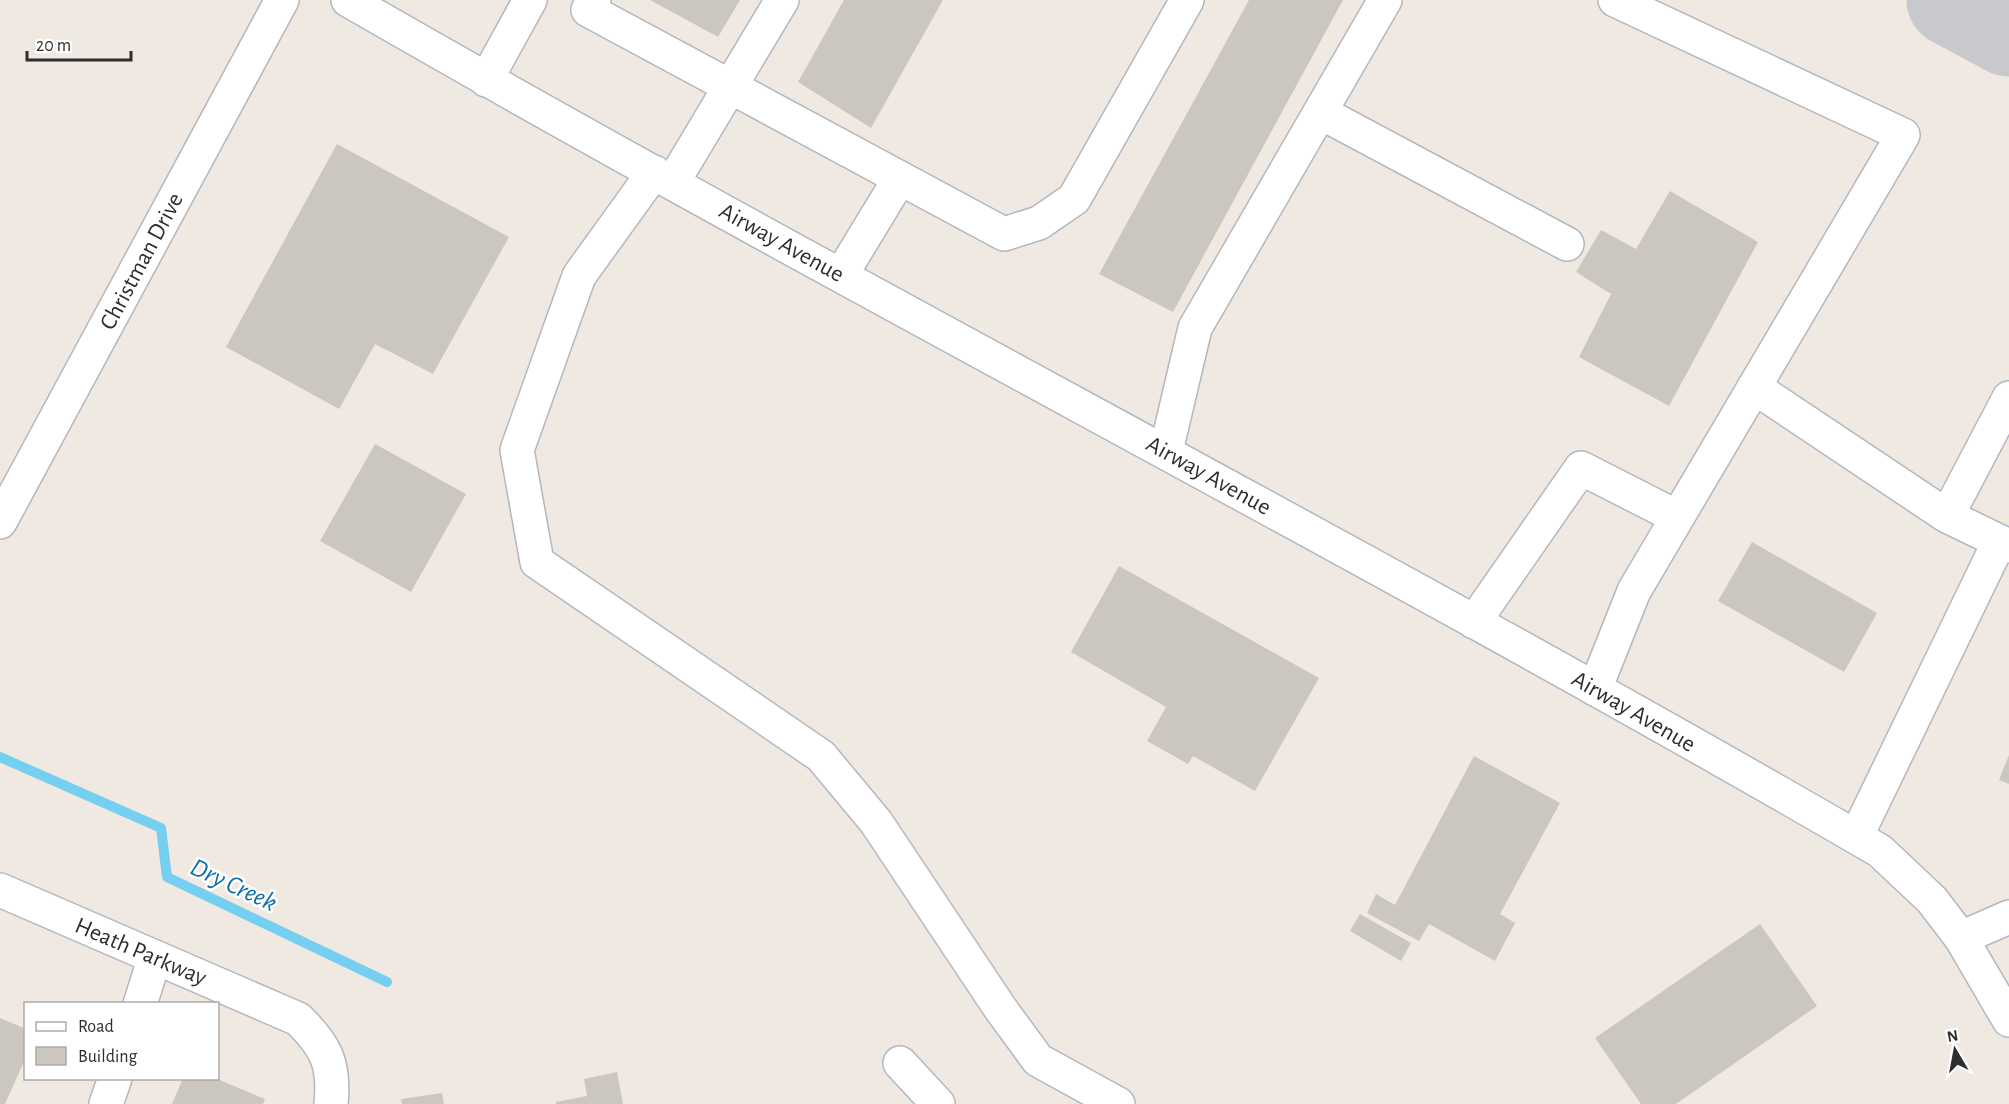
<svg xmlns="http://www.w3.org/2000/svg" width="2009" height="1104" viewBox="0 0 2009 1104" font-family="'Alegreya Sans',sans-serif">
<rect width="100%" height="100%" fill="#efe9e1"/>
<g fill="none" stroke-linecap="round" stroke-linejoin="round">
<!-- stream -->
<path stroke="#75cff0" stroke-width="10" d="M0 757 161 828 167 877 387 982"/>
<!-- taxiway -->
<path stroke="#c9c8cc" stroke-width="93" d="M1953 0 2009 30"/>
</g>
<!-- building -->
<path fill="#cbc7bf" d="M650 0H740L718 37Z
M844 0H943L871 128 798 82Z
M1249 0H1343L1173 312 1099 274Z
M337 144 509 237 433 374 375 344 339 409 226 347Z
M1670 191 1758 242 1669 406 1579 357 1611 294 1576 272 1601 230 1636 249Z
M375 444 466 494 411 592 320 541Z
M1752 542 1877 613 1844 672 1718 601Z
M1119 566 1319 678 1255 791 1193 756 1188 764 1147 741 1166 707 1071 652Z
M2009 755V784L1999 780Z
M1474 756 1560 803 1500 914 1515 923 1495 961 1429 924 1419 941 1367 913 1376 894 1395 905Z
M1360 914 1411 943 1401 961 1350 931Z
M1760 924 1817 1006 1676 1104H1641L1595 1038Z
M0 1018 26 1029V1057L5 1104H0Z
M617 1072 623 1104H556V1102L587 1096 584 1079Z
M183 1078H215L265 1099 263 1104H172Z
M442 1093 444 1104H402L401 1099Z"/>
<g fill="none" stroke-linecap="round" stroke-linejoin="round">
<defs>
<path id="minor" d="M348 0C854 292 1375 557 1880 851L1932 900 1961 938 2009 1020
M594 0 588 10 1004 234 1039 223 1074 199 1187 0
M486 80 530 0
M1320 112 1567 244
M654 172 579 276 517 450 537 562 821 756 876 822 1000 1008 1038 1060 1118 1104
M673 182 782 0
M841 275 900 178
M1754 387 1947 516
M2009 398 1947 516 2009 546
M1166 451 1195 328 1385 0
M0 522 282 0
M1474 622 1581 468 1677 517
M1595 689 1634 591 1903 135 1615 0
M1856 837 1999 542
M0 890 298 1019C326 1046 335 1064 331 1104
M1961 938 2009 917
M140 1004 155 957
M900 1063 938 1104
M106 1104 115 1078"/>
</defs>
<!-- minor casing -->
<use href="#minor" stroke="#b4b7c1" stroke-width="36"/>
<!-- minor -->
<use href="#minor" stroke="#fff" stroke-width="33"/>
</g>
<g text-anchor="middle" stroke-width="5" stroke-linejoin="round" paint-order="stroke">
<!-- street labels -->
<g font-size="24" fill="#2e2e2e" stroke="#fff">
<text transform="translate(782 242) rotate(29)" y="8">Airway Avenue</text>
<text transform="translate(141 261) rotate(-62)" y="8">Christman Drive</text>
<text transform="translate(1209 475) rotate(29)" y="8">Airway Avenue</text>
<text transform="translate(1634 711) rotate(30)" y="8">Airway Avenue</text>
<text transform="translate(141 951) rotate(23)" y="8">Heath Parkway</text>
</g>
<!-- water labels -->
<g font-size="26" font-style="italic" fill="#0d6fa3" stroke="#fff">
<text transform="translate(234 884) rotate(25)" y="9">Dry Creek</text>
</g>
</g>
<!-- legend -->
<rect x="24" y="1002" width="195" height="78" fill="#ffffff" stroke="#ababab" stroke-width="1.5"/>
<rect x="36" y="1022" width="30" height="9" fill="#ffffff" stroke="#ababab" stroke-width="1.5"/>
<text x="78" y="1032" font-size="18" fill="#2e2e2e">Road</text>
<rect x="36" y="1047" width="30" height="18" fill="#cbc7bf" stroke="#ababab" stroke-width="1.5"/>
<text x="78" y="1062" font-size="18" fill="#2e2e2e">Building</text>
<!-- north arrow -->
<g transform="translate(1955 1050) rotate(350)" stroke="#ffffff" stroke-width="4.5" paint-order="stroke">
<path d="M0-4.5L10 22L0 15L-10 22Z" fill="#2e2e2e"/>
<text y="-9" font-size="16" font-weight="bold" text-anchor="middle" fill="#2e2e2e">N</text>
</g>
<!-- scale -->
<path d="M27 51v9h104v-9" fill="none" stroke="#2e2e2e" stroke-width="3"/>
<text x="36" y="51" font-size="18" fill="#2e2e2e" stroke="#ffffff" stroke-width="4.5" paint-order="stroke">20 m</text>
</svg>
